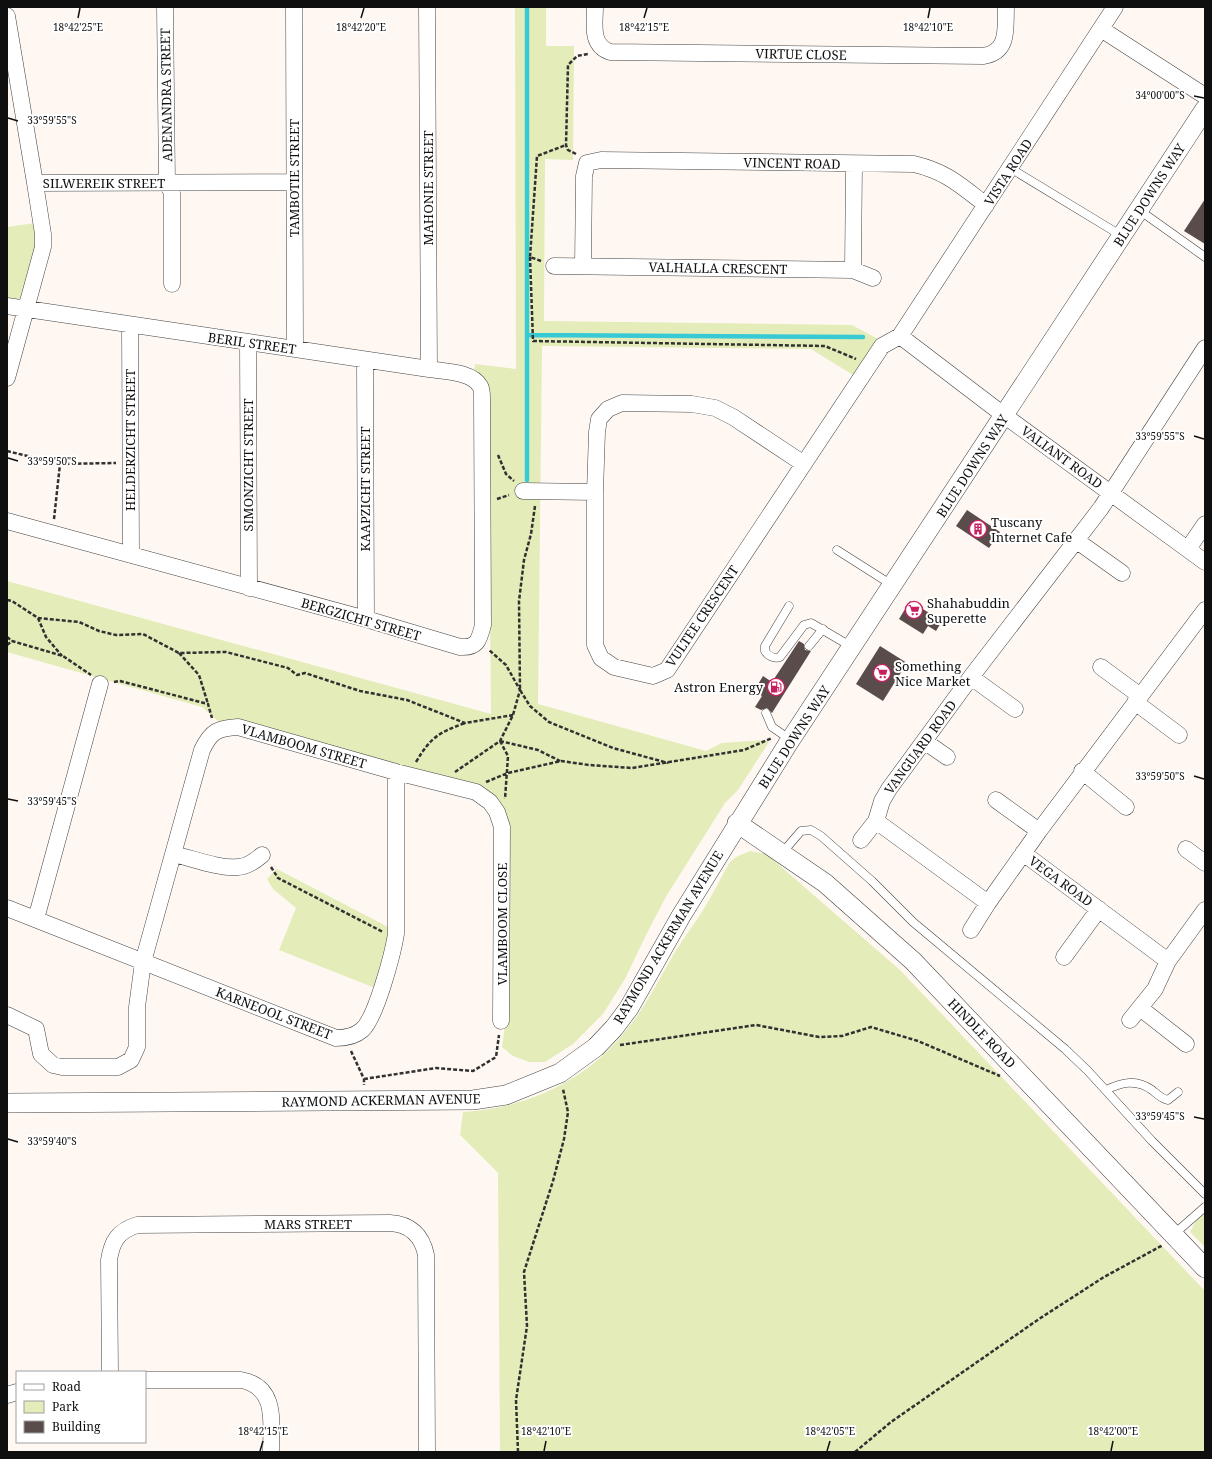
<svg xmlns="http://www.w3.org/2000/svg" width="1212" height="1459" viewBox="0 0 1212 1459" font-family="'Noto Serif',serif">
<rect width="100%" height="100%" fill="#fff8f2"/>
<!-- green -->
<path fill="#e4ecb9" d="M515 7H546V46H574L573 160 545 159 544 321 852 325 878 339 853 375 811 349 542 346 538 704 706 751 722 743 765 740 769 742 738 790 725 803 667 895 647 933 625 979 603 1014 573 1044 545 1062H529L513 1056 502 1047 506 1019 493 798 219 722 202 707 7 652V581L491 714 488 389 484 378 474 370 475 364 516 369Z
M35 223 38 246 22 296 15 302 7 301V227Z
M750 851 765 854 771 858 900 970 1205 1291V1452H500L498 1173 460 1135 463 1112C527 1108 587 1081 627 1029 646 1006 660 978 675 952 683 939 692 927 700 915 711 898 720 879 730 862L736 857Z
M277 869 390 928 389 942 375 988 279 950 296 908 273 889 267 879Z
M1205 1213V1247L1190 1232 1196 1221Z"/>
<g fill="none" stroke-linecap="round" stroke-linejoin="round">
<!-- stream -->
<path stroke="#37c9d4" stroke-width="4.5" d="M527 7V480
M527 335 863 337"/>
</g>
<!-- building -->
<path fill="#594c4b" d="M1205 199V244L1184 231Z
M967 510 1000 532 989 548 956 526Z
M910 601 942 621 936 631 928 626 923 634 899 619Z
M799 641 804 644 805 650 811 651 772 713 767 708 761 710 755 707 762 696 754 691 763 676 772 682Z
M880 646 907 663 883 701 856 684Z"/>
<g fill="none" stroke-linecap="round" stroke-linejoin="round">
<defs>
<path id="service" d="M1010 168 1122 236
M1139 210 1205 257
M837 550 892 585
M789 606 765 646V651C768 656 774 659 780 657L804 625 811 623 852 647
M809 646 823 629
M766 713 772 727 791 740
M782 853 801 831 811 830 821 836 872 881 913 922 1065 1049 1088 1071 1152 1141 1205 1194
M1106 1090C1122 1082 1136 1079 1152 1090 1157 1094 1162 1099 1168 1100L1178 1092
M1173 1235 1205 1207"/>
<path id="minor" d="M165 7 167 183 172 193V284
M294 7 295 349
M427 7 429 369
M595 7C595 24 590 45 610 52L983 56C1010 52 1005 28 1006 7
M7 16 35 183 294 182
M1101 29 1205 96
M554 266 853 270 873 278
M583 266 584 176 587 163 601 160 914 164C947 172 960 185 986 205
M853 270 854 164
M7 306 429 369C444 372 471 371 480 386 482 389 482 395 482 398L483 625C479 641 477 648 460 647L366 619 7 521
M130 325 131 555
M900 336 1005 416 1205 562
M248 342 249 588
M365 360 366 619
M7 378 43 247V234L35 183
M804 464 733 417 715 408 692 404 622 403 608 409 599 419 597 432 595 492V645L601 658 614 667 653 676 667 670 882 346 900 336 1115 7
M523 491 595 492
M1077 541 1122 573
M1188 549 1205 524
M1101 667 1139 695
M971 677 1015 709
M1135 702 1179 735
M924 741 947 757
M1082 771 1126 807
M996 800 1039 831
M876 821 988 903
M861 840 876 821 882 801 889 789 971 677 1101 508 1205 348
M1186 849 1205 863
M1023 853 1168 961
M173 854C192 858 219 869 238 867 247 867 255 861 262 855
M7 908 336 1038C345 1038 354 1037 362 1030 376 1018 393 953 396 934V772
M36 919 100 684
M971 930 988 903 1039 831 1205 610
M1064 957 1099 909
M1140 1008 1186 1044
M7 1015 36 1029 41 1054 53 1065 62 1067H118L131 1060 137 1047V1007L143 962 202 750C211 731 218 728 238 727L396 772 476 792 490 802 497 812 502 827 501 1021
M1130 1020 1155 989 1168 961 1205 910
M110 1372 109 1260C112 1241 118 1231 137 1225L390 1223C410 1224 422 1235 426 1255L427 1452
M145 1380H241C278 1387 271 1423 271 1452
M7 1395 17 1392"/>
<path id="tertiary" d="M737 823 825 883 913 961 1205 1268
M7 1103 473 1100 506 1095 560 1073 596 1047 614 1028 629 1008 681 916 789 742 1205 109"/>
</defs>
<!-- service casing -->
<use href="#service" stroke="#424242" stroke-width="9"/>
<!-- minor casing -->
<use href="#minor" stroke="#424242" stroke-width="17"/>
<!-- tertiary casing -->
<use href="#tertiary" stroke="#424242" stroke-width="20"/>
<!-- path -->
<path stroke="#313131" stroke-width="2.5" stroke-dasharray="4 2" stroke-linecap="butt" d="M576 154 568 150 566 145 568 65 577 56 588 54
M530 257 533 341 825 346 856 359
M541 261 530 257 537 156 566 145
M7 451 60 464 116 463
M498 455 506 474 514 481
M497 499 509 495
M535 506 531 534 524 560 519 601 520 690 530 706 549 722 613 748 668 763
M54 519 60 464
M7 600 12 601 38 618 79 622 99 631 116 635 143 634 179 653 226 652 288 668 297 675 305 673 360 691 407 700 465 723 513 715
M38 618 46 637 62 656
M7 637 12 641 63 656 91 675
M7 645 12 641
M179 653 199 675 208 704
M114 682 120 681 208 704 212 718
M500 741 508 756 505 799
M500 741 538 750 560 761
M416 762C431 737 438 733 465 723
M455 772 500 741 513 715 520 690 506 665 489 650
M486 782 508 773 561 761 589 765 632 768 744 750 772 738
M271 867 278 878 383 932
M620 1045 756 1025 819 1037 842 1036 871 1027 918 1041 1000 1076
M351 1051 364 1079V1085
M364 1079 436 1068 473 1071 496 1057 499 1035
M518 1452 516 1400 527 1326 524 1272 553 1181 564 1139 568 1112 563 1089
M855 1452 891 1422 1039 1319 1104 1277 1163 1245"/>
<!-- service -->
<use href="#service" stroke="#fff" stroke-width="8"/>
<!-- minor -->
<use href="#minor" stroke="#fff" stroke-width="16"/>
<!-- tertiary -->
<use href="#tertiary" stroke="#fff" stroke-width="19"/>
</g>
<!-- ticks -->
<path fill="none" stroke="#0f0f0f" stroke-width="1.5" d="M78 18 80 8M361 18 364 8M644 18 647 8M928 18 930 8M1194 96 1204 98M8 118 18 121M1194 436 1204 439M8 458 18 461M1194 776 1204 779M8 799 18 801M1194 1117 1204 1119M8 1139 18 1142M260 1451 263 1441M544 1451 546 1441M827 1451 830 1441M1111 1451 1113 1441"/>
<!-- icons -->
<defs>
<symbol id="building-ring" viewBox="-11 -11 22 22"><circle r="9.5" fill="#fff" stroke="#c71f5f" stroke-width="1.5"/><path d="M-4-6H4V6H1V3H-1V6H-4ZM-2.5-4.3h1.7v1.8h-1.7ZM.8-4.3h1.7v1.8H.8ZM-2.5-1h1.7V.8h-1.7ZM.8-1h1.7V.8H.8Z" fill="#c71f5f"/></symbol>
<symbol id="supermarket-ring" viewBox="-11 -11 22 22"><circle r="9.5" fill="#fff" stroke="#c71f5f" stroke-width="1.5"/><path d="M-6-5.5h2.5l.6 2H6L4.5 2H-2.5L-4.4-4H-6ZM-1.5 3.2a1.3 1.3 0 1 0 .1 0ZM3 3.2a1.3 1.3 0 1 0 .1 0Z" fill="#c71f5f"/></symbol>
<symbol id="fuel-ring" viewBox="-11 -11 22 22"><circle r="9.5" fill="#fff" stroke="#c71f5f" stroke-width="1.5"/><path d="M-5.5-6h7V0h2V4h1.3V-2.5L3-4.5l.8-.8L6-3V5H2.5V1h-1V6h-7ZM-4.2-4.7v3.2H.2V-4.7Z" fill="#c71f5f"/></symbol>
</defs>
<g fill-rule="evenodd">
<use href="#building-ring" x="968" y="519" width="20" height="20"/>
<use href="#supermarket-ring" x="904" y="600" width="20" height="20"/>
<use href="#supermarket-ring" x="872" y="663" width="20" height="20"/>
<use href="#fuel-ring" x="766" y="677" width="20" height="20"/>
</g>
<g text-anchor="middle" stroke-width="4" stroke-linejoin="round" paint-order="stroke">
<!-- street labels -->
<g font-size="13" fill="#0f0f0f" stroke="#fff">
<text transform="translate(801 54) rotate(1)" y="5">VIRTUE CLOSE</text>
<text transform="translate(166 95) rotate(-91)" y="5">ADENANDRA STREET</text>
<text transform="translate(792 163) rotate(1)" y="5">VINCENT ROAD</text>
<text transform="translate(1008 172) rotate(-57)" y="5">VISTA ROAD</text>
<text transform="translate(294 178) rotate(-90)" y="5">TAMBOTIE STREET</text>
<text x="104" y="188">SILWEREIK STREET</text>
<text transform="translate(428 188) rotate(-90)" y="5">MAHONIE STREET</text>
<text transform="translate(1149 195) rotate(-57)" y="5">BLUE DOWNS WAY</text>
<text transform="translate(718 268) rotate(1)" y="5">VALHALLA CRESCENT</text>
<text transform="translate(252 343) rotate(8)" y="5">BERIL STREET</text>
<text transform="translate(130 440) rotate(-90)" y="5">HELDERZICHT STREET</text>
<text transform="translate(1062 457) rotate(36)" y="5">VALIANT ROAD</text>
<text transform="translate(248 465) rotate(-90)" y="5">SIMONZICHT STREET</text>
<text transform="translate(972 466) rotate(-57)" y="5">BLUE DOWNS WAY</text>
<text transform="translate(365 489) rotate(-90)" y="5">KAAPZICHT STREET</text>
<text transform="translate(702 616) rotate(-56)" y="5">VULTEE CRESCENT</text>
<text transform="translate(361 619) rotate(16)" y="5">BERGZICHT STREET</text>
<text transform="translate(794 737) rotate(-57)" y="5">BLUE DOWNS WAY</text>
<text transform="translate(304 746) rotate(16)" y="5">VLAMBOOM STREET</text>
<text transform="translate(920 747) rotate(-54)" y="5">VANGUARD ROAD</text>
<text transform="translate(1061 881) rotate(36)" y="5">VEGA ROAD</text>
<text transform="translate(502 924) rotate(-90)" y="5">VLAMBOOM CLOSE</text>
<text transform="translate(668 937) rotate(-59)" y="5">RAYMOND ACKERMAN AVENUE</text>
<text transform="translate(274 1013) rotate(21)" y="5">KARNEOOL STREET</text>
<text transform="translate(982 1033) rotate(46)" y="5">HINDLE ROAD</text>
<text transform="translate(381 1100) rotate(-1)" y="5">RAYMOND ACKERMAN AVENUE</text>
<text x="308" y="1229">MARS STREET</text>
</g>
<!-- poi labels -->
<g font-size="13" fill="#0f0f0f" stroke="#fff" text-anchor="start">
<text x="991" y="527">Tuscany<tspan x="991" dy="15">Internet Cafe</tspan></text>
<text x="927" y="608">Shahabuddin<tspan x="927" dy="15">Superette</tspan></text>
<text x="895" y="671">Something<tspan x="895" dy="15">Nice Market</tspan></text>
<text x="763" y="692" text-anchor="end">Astron Energy</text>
</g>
</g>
<g font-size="10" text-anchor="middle" fill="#0f0f0f" stroke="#fff" stroke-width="4" stroke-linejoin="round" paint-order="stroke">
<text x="78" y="31">18°42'25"E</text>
<text x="361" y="31">18°42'20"E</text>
<text x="644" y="31">18°42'15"E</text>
<text x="928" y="31">18°42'10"E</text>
<text x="1160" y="99">34°00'00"S</text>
<text x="52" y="124">33°59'55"S</text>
<text x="1160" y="440">33°59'55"S</text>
<text x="52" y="465">33°59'50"S</text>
<text x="1160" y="780">33°59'50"S</text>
<text x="52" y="805">33°59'45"S</text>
<text x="1160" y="1120">33°59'45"S</text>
<text x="52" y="1145">33°59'40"S</text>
<text x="263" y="1435">18°42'15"E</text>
<text x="546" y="1435">18°42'10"E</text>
<text x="830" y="1435">18°42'05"E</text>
<text x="1113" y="1435">18°42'00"E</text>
</g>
<!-- border -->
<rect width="1212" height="1459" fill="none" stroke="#0f0f0f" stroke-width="16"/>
<!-- legend -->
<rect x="16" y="1371" width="130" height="72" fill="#ffffff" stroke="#9f9f9f"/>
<rect x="24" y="1384" width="20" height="6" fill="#ffffff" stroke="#9f9f9f"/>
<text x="52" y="1391" font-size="12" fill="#0f0f0f">Road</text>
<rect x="24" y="1401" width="20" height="12" fill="#e4ecb9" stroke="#9f9f9f"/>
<text x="52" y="1411" font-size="12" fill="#0f0f0f">Park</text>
<rect x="24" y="1421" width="20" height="12" fill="#594c4b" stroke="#9f9f9f"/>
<text x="52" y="1431" font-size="12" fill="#0f0f0f">Building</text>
</svg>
